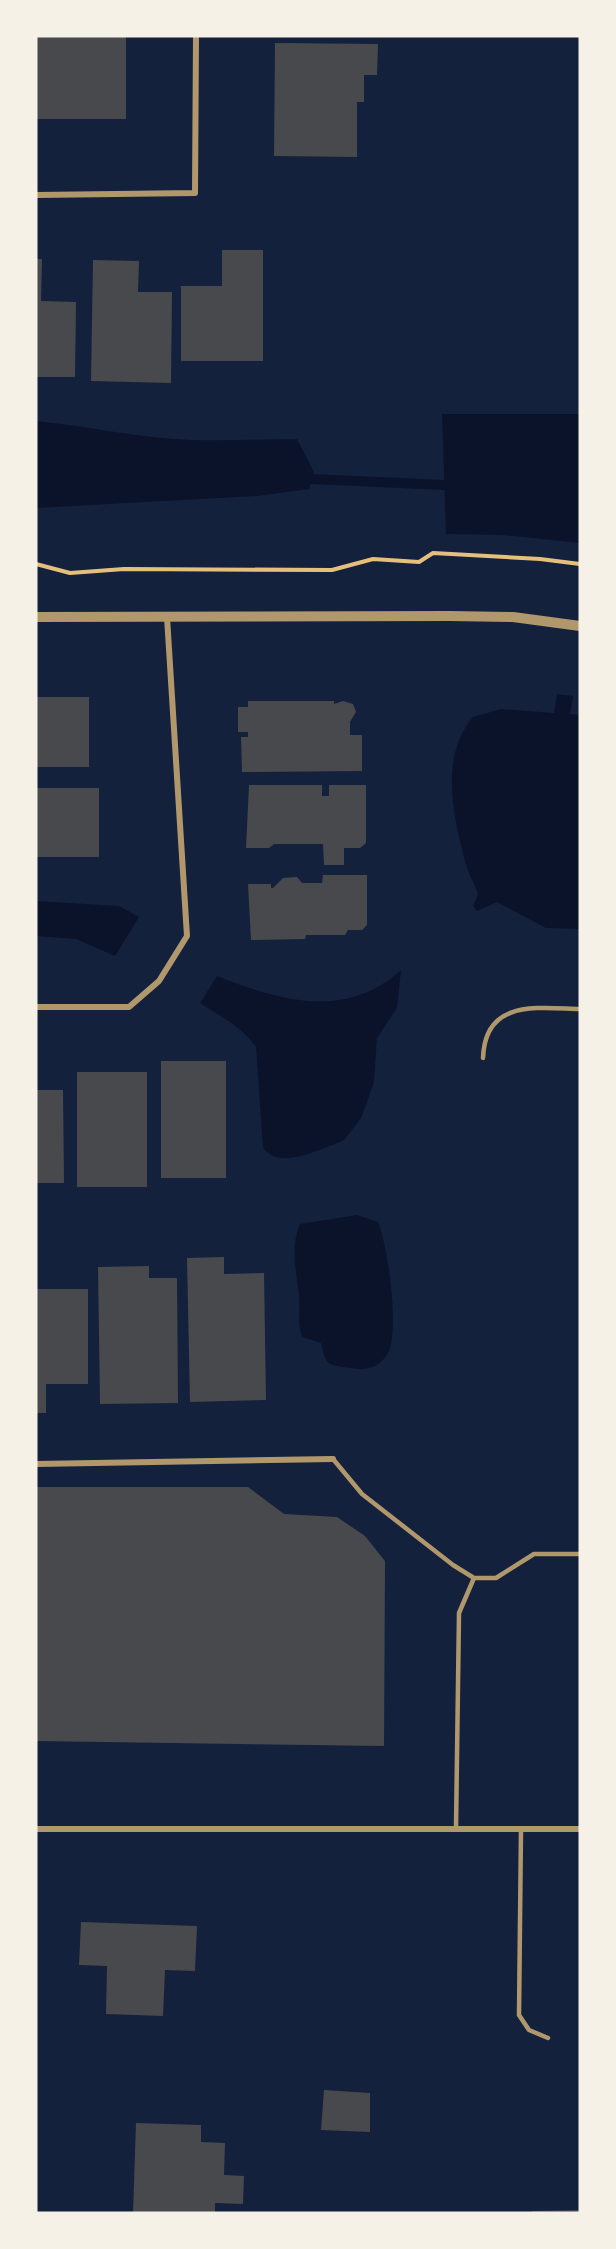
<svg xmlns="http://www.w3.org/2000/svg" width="616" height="2249" viewBox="0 0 616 2249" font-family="'Noto Serif',serif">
<rect width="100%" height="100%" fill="#14213d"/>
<!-- water -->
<path fill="#0b132b" d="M442 414H580V543L502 535 446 534Z
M36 421C88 426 139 438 191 440 226 441 262 439 297 439L314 472 309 489 257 496 36 508Z
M557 694 573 696 570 714 580 715V929L546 928 497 902 477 911 473 906 478 894C475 885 470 877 467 868 454 821 438 758 473 717L501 709 554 713Z
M36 901 119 906 139 917 115 956 76 939 36 936Z
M401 970 397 1008 377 1038 374 1082 366 1105 361 1118 345 1139 338 1143C314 1151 281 1170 263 1148L256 1047C242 1027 220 1016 200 1003L217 976C280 1001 346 1020 401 970Z
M357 1215 378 1222C388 1245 400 1332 388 1353 377 1372 361 1370 343 1367 337 1366 331 1366 327 1361 323 1356 323 1348 321 1343L302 1337C297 1322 300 1310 299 1295 296 1271 290 1247 300 1224Z"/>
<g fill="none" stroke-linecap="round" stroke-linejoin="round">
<!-- stream -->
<path stroke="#0b132b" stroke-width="10" d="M312 479 444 485"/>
</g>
<!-- building -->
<path fill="#48494c" d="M36 36H126V119H36Z
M275 43 378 44 377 75H364V102H357V157L274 156Z
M222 250H263V361H181V286H222Z
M36 259H42L41 301 76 302 75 377H36Z
M93 260 139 261 138 292H172L171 383 91 381Z
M36 697H89V767H36Z
M248 701H334V704L343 701 353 704 356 712 350 722V735H362V771L242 772 241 737H248V732H238V707H248Z
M249 785H322V796H329V785H366V843L360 848H344V865H324L323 844H274L269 848H246Z
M36 788H99V857H36Z
M323 875H367V925L362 930H348L345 935H306L305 939 251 940 248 884H271V888H273L283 878 297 877 302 883H322Z
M161 1061H226V1178H161Z
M77 1072H147V1187H77Z
M36 1090H63L64 1183H36Z
M224 1257V1274L264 1273 266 1400 190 1402 187 1258Z
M149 1266V1278H177L178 1403 100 1404 98 1267Z
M36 1289H88V1384H46V1413H36Z
M36 1487H248L284 1514 337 1517 365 1536 385 1561 384 1746 36 1741Z
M81 1922 197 1926 195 1971 165 1970 163 2016 106 2014 107 1966 79 1965Z
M324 2090 370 2093V2132L321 2130Z
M136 2123 201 2125V2142L225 2143 224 2175 244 2176 243 2204 215 2203V2213H133Z
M580 2210V2213H533L532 2211Z"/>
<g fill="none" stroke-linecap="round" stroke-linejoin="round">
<!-- path -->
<path stroke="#e5c07b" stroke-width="4" d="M36 564 70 573 124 569 332 570 373 559 419 562 433 553 540 559 580 564"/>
<!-- service -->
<path stroke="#b1986c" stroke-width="4.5" d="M483 1058C485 999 537 1008 580 1009
M333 1459 362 1494 453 1565 474 1578H496L534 1554H580
M456 1828 459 1613 474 1578
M521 1829 519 2015 529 2030 548 2038"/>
<!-- minor -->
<path stroke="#b1986c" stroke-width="6" d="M36 195 195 193 196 36
M36 1007H129L159 981 187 936 167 617
M36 1464 333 1459
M36 1829H580"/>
<!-- tertiary -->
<path stroke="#b1986c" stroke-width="10" d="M36 617 450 616 513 617 580 626"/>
</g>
<!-- border -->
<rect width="616" height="2249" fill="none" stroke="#f6f1e7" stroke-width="75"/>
</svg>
